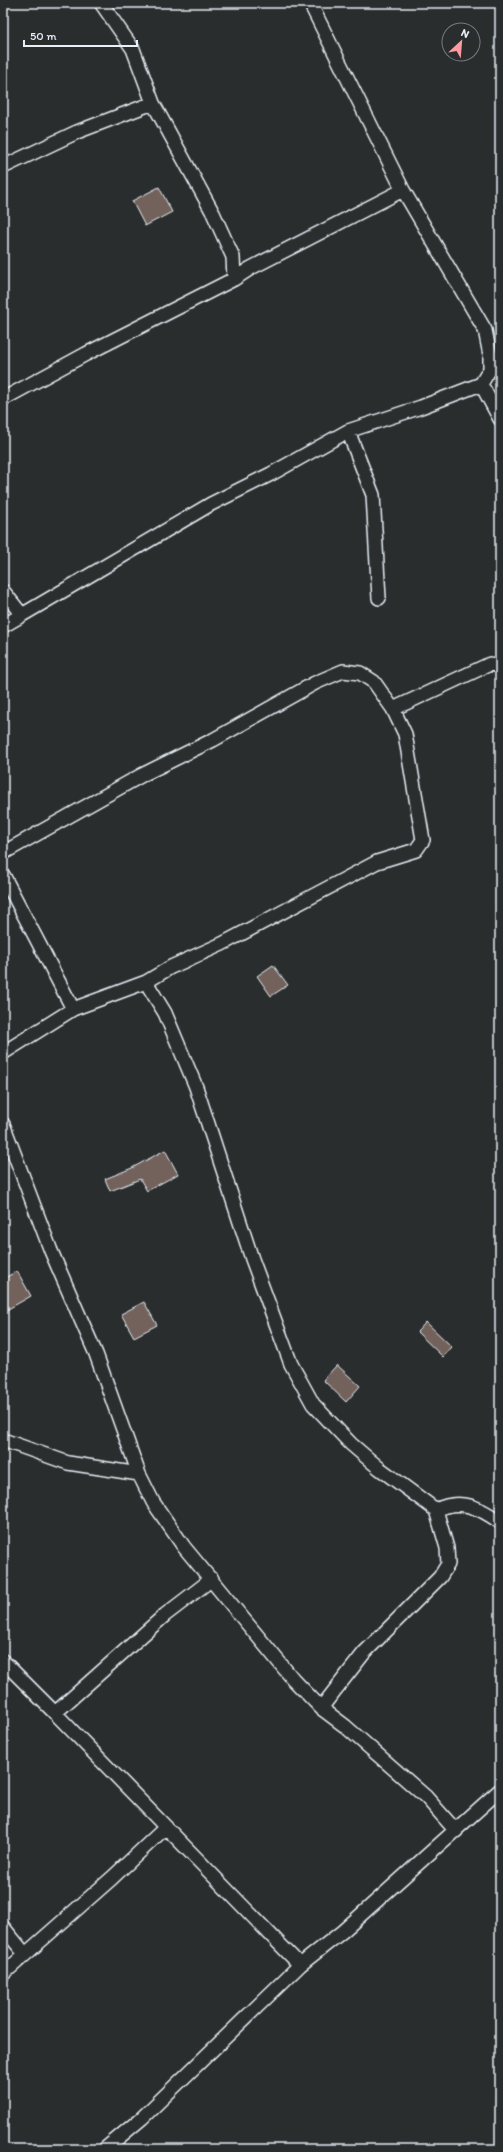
<svg xmlns="http://www.w3.org/2000/svg" width="503" height="2152" viewBox="0 0 503 2152" font-family="Itim,sans-serif">
<rect width="100%" height="100%" fill="#2a2d2e"/>
<filter id="ink" filterUnits="userSpaceOnUse"><feTurbulence type="fractalNoise" baseFrequency=".025" numOctaves="2"/><feDisplacementMap in="SourceGraphic" scale="8" xChannelSelector="R" yChannelSelector="G"/><feConvolveMatrix kernelMatrix="1 2 1 2 8 2 1 2 1" color-interpolation-filters="sRGB"/></filter>
<g filter="url(#ink)">
<!-- building -->
<path fill="#73625b" stroke="#e8f1f8" d="M159 187 172 212 145 226 132 201Z
M273 965 288 985 271 996 257 976Z
M165 1150 178 1174 147 1191 140 1179 110 1191 105 1179 132 1168Z
M17 1271 31 1296 3 1312V1279Z
M144 1302 157 1325 134 1337 121 1314Z
M426 1322 452 1347 443 1357 417 1332Z
M337 1365 360 1386 346 1402 323 1380Z"/>
<g fill="none" stroke-linecap="round" stroke-linejoin="round">
<defs>
<path id="minor" d="M101 3 133 49 153 103 213 213 233 257 234 279
M3 167 77 132 153 103
M481 384 500 419
M3 399 86 354 234 279 251 268 403 190
M348 431 373 495 379 598
M3 591 22 615 3 626
M22 615 211 504 271 474 348 431 421 407 481 384 490 369V355L485 330 403 190 310 3
M393 709 490 664 500 666
M3 853 142 775 213 740 315 683 343 671 360 673 374 682 393 709 405 734 423 840 416 850 377 862 222 944 171 967 146 982 165 1013 196 1087 252 1259 291 1364 313 1404 351 1444 379 1468 436 1510 447 1548 448 1564 440 1577 364 1653 321 1708
M3 875 73 1009 146 982
M3 1053 73 1009
M3 1124 51 1251 96 1354 139 1474 153 1502 184 1547 293 1679 321 1708 345 1726 426 1797 456 1831
M3 1440 68 1463 139 1474
M436 1510C460 1498 479 1507 500 1522
M3 1661 55 1713 165 1615 212 1579
M55 1713 300 1965
M3 1927 25 1954
M3 1974 112 1878 165 1828
M105 2149 142 2118 300 1965 343 1931 500 1790"/>
</defs>
<!-- minor casing -->
<use href="#minor" stroke="#e8f1f8" stroke-width="16"/>
<!-- minor -->
<use href="#minor" stroke="#2a2d2e" stroke-width="13"/>
</g>
</g>
<!-- margin -->
<rect width="503" height="2152" fill="none" stroke="#2a2d2e" stroke-width="16"/>
<rect x="8" y="8" width="487" height="2136" fill="none" stroke="#e8f1f8" stroke-width="1.5" filter="url(#ink)"/>
<!-- north arrow -->
<g transform="translate(461 42) rotate(26)"><circle r="19" fill="#2a2d2e" stroke="#767b7f"/>
<path d="M0-3L7 15L0 10L-7 15Z" fill="#ff9aa2"/>
<text y="-6" font-size="11" font-weight="bold" text-anchor="middle" fill="#e8f1f8">N</text>
</g>
<!-- scale -->
<path d="M24 40v6h113v-6" fill="none" stroke="#e8f1f8" stroke-width="2"/>
<text x="30" y="40" font-size="12" fill="#e8f1f8" stroke="#2a2d2e" stroke-width="3" paint-order="stroke">50 m</text>
</svg>
